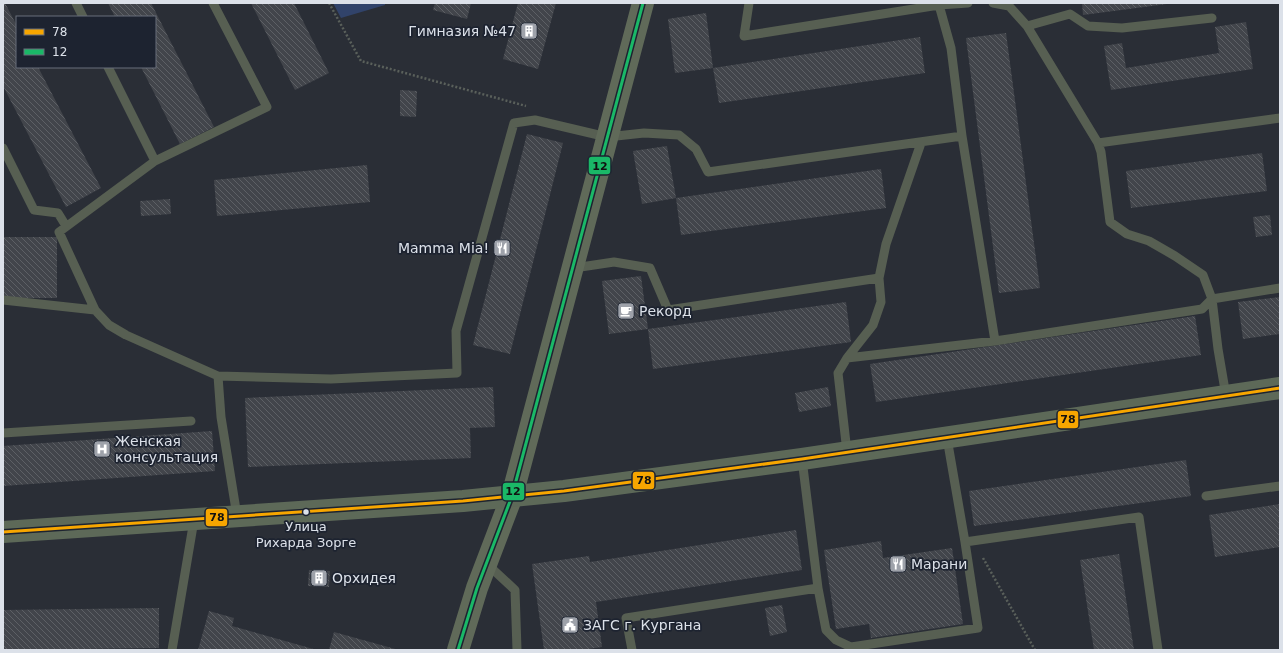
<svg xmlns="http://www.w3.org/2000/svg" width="1283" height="653" viewBox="0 0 1283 653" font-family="'DejaVu Sans',sans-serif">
<defs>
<pattern id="building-back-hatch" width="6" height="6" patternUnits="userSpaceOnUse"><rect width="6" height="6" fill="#42454b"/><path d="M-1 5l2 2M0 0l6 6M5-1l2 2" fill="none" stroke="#5d6065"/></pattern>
</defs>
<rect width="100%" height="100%" fill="#2a2e36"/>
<!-- grass -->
<path fill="#31436a" d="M333 3H385V5L341 18Z"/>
<!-- building -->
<path fill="url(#building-back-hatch)" d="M3 3H5L17 26V67H38L101 188 66 207 3 86Z
M108 3H151L214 127 180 144 141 67H155V17H115Z
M251 3H294L329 73 295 90Z
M435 3H471L467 19 433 10Z
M518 3H556L538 69 503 59Z
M1082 3H1167V4L1083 15Z
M706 13 713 68 920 37 925 73 719 103 713 68 675 73 668 19Z
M1246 22 1253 69 1111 90 1104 46 1122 43 1126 68 1219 53 1215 27Z
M1006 33 1040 288 999 293 966 38Z
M400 90 417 91 416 117 400 116Z
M527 134 563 143 510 354 473 345Z
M667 146 676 198 642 204 633 151Z
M1262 153 1267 191 1131 208 1126 171Z
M367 165 370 202 217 216 214 180Z
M881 169 886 208 681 235 676 198Z
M170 199 171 214 141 216 140 201Z
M1270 215 1272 235 1256 237 1253 217Z
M3 237H57V298H3Z
M641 276 648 329 846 302 851 342 653 369 648 329 609 334 602 281Z
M1280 297V334L1243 339 1238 302Z
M1195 316 1201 355 876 402 870 364Z
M493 387 495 427 470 428 471 458 248 467 245 398Z
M828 387 831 406 799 412 795 393Z
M212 431 215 471 3 486V446Z
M1186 460 1191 496 974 526 969 491Z
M1280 504V547L1215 557 1209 515Z
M796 530 802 570 596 602 602 647 582 650H544L532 564 589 556 590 562Z
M881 541 883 558 952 548 963 624 871 638 869 624 836 629 824 550Z
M1119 554 1134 650H1094L1080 560Z
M309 570 330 571 329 587 308 586Z
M782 605 787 632 770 636 765 608Z
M159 608V648L3 650V610Z
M209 611 234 618 232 626 317 650H198Z
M334 632 399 650H329Z"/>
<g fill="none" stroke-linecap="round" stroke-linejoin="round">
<!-- path -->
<path stroke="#5a605b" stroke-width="2.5" stroke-dasharray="2 2" stroke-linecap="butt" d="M329 3 361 61 526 106
M983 558 1035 650"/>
<!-- lane -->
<path stroke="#575f52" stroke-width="9" d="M76 3 83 17
M213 3 267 107 155 161 59 232 95 310 109 325 126 335 218 376
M749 3 744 36 939 5 968 3
M993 3 1009 6 1027 26 1098 143
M939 5 951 48 962 136 995 341
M1027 26 1070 14 1088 26 1122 28 1212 18
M108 67 155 161
M3 148 34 210 58 213 66 226
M574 268 614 262 650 268 668 310 879 278
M3 300 95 310
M847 358 873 325 881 302 879 278 886 244 921 143
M1226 396 1218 349 1212 299 1203 275 1175 256 1149 241 1127 234 1110 222 1101 152 1098 143 1280 118
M3 433 191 421
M947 438 965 542 1139 517 1158 650
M847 452 838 373 847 358 995 341 1202 309 1212 299 1280 288
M802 459 818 588 826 630 836 640 851 647 978 628 965 542
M1206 496 1280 486
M237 516 221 417 218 376 331 379 457 373 456 331 514 123 535 120 607 137 644 133 679 135 696 149 708 172 962 136
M487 564 515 590 517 650
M172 650 194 520
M632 650 626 618 818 588"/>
<!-- secondary -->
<path stroke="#606a59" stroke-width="22" d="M458 650 477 588 512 496 643 3"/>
<!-- primary -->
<path stroke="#5d6958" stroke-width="22" d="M3 532 463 501 564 491 802 459 1280 388"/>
<defs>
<path id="bus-1" d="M3 532 463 501 564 491 802 459 1280 388"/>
<path id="bus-2" d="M458 650 477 588 512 496 643 3"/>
</defs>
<!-- bus-1 casing -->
<use href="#bus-1" stroke="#1d2330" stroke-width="6"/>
<!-- bus-2 casing -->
<use href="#bus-2" stroke="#1d2330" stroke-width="6"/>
<!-- bus-1 -->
<use href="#bus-1" stroke="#f7a600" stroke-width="3"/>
<!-- bus-2 -->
<use href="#bus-2" stroke="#1ab867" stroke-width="3"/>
</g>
<!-- icons -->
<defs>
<symbol id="building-square" viewBox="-11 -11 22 22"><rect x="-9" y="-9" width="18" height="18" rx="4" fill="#9ea2aa" stroke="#1d2330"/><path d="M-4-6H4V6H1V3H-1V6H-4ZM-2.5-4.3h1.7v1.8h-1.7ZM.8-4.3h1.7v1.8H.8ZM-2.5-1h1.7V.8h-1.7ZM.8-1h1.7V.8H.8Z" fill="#fff"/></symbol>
<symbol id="restaurant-square" viewBox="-11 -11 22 22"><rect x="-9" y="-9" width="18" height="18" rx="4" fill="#9ea2aa" stroke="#1d2330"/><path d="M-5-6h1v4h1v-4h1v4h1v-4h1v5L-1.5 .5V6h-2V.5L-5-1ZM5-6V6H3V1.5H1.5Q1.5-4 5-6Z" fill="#fff"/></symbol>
<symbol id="cafe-square" viewBox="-11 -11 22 22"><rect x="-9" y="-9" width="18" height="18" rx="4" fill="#9ea2aa" stroke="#1d2330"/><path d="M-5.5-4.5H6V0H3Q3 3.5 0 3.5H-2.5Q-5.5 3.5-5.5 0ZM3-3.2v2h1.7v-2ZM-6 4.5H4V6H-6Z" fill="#fff"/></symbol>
<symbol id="hospital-square" viewBox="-11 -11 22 22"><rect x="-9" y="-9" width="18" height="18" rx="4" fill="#9ea2aa" stroke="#1d2330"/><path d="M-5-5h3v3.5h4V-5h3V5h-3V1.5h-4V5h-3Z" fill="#fff"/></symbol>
<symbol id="civic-square" viewBox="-11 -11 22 22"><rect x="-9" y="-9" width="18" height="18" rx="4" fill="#9ea2aa" stroke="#1d2330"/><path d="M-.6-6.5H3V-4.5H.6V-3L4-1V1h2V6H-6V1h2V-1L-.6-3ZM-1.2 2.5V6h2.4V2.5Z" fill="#fff"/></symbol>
</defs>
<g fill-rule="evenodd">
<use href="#building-square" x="519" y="21" width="20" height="20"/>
<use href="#restaurant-square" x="492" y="238" width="20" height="20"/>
<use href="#cafe-square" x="616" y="301" width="20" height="20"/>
<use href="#hospital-square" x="92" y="439" width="20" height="20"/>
<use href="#restaurant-square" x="888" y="554" width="20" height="20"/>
<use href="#building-square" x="309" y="568" width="20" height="20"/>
<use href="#civic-square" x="560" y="615" width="20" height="20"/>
</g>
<!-- markers -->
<circle fill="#dce1e9" stroke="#1d2330" stroke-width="1.5" cx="306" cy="512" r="3.5"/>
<g text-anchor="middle" stroke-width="3.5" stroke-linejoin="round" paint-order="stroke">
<!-- bus labels -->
<g font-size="13" fill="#dce1e9" stroke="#1d2330">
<text x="306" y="531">Улица<tspan x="306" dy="16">Рихарда Зорге</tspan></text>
</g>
<!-- poi labels -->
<g font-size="14" fill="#dce1e9" stroke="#1d2330" text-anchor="start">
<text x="516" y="36" text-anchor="end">Гимназия №47</text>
<text x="489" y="253" text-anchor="end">Mamma Mia!</text>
<text x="639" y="316">Рекорд</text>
<text x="115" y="446">Женская<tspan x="115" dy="16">консультация</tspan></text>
<text x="911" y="569">Марани</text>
<text x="332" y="583">Орхидея</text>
<text x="583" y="630">ЗАГС г. Кургана</text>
</g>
</g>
<g stroke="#1d2330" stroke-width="1.5">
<rect x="588" y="156" width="23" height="19" rx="4" fill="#1ab867"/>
<rect x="1057" y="410" width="22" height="19" rx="4" fill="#f7a600"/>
<rect x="632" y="471" width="23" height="19" rx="4" fill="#f7a600"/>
<rect x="502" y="482" width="23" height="19" rx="4" fill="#1ab867"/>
<rect x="205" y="508" width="23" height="19" rx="4" fill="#f7a600"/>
</g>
<g font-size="11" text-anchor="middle" font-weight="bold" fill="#111">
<text x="600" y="170">12</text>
<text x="1068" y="423">78</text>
<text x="644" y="484">78</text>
<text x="513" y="495">12</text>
<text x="217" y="521">78</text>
</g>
<!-- border -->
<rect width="1283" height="653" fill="none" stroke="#dce1e9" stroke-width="8"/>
<!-- legend -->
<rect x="16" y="16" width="140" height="52" fill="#1d2330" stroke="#696f7a"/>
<rect x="24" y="29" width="20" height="6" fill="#f7a600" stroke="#696f7a"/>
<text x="52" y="36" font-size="12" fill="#dce1e9">78</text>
<rect x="24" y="49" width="20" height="6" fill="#1ab867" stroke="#696f7a"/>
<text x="52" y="56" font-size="12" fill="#dce1e9">12</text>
</svg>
